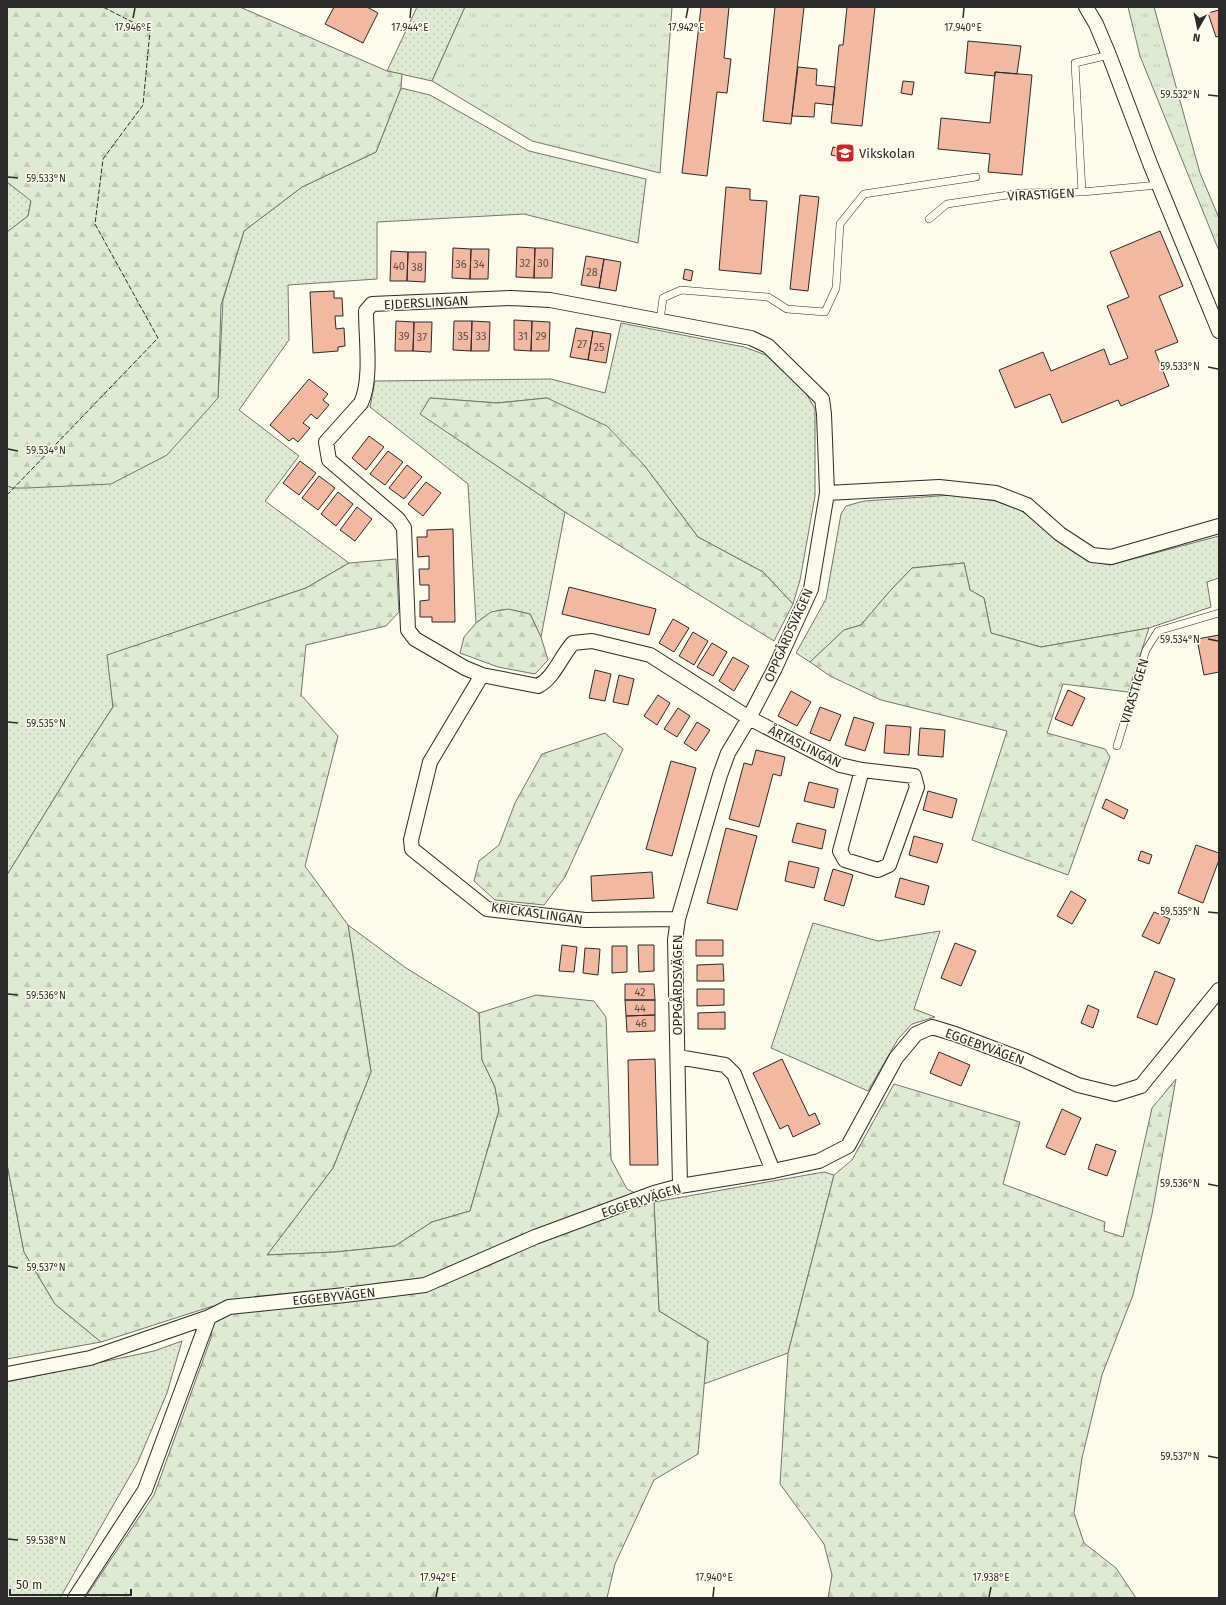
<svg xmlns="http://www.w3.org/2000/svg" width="1226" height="1605" viewBox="0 0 1226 1605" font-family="'Fira Sans',sans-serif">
<defs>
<pattern id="grass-dots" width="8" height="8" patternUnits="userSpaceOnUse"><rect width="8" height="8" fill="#deebd1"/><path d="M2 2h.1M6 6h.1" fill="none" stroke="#bfcab4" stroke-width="1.8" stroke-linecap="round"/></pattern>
<pattern id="forest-firs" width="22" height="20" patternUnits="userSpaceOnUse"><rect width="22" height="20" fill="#deebd1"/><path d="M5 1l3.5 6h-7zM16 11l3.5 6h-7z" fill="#bfcab4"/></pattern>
<pattern id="park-tufts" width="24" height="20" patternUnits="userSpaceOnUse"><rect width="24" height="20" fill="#deebd1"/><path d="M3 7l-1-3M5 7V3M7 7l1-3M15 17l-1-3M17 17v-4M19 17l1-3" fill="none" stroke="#bfcab4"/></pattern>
</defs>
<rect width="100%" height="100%" fill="#fdfbea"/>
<!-- grass -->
<path fill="url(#grass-dots)" stroke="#74746e" d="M417 7H465L432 81 387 71Z
M401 88 430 95 529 151 646 179 638 243 524 214 377 222V279L288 285 289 340 239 410 299 456 265 501 349 563 306 588 108 655 113 707 73 768 7 875V486L13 488 218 398 223 300 244 231 302 187 376 152Z
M7 182 31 200 28 216 7 232Z
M621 323 744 347 766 355 806 393 815 409V496L800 580 793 604 763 572 698 537 644 465 547 398 497 403 430 398 421 414 565 512 541 637 530 614C504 608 499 606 476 623L468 484 370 407 375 381 551 379 605 393Z
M953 495 996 501 1020 510 1091 561 1110 565 1219 536V578L1207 582 1211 607 1149 628 1041 647 991 633 984 598 970 590 964 563 912 568 889 592 861 625 844 630 810 662 796 653 826 599 841 514 846 506 864 501Z
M813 923 878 941 940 931 914 1009 935 1017 912 1024 898 1039 868 1091 771 1048Z
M348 925 406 968 479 1013 482 1060 495 1087 499 1110 470 1211 432 1222 395 1246 335 1252 267 1255 333 1168 371 1072Z
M7 1164 24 1252 55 1304 101 1342 7 1359Z
M824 1172 834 1175 788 1353 704 1384 708 1341 659 1311 654 1202Z
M182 1341 167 1393 138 1462 60 1598H7V1382L154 1351Z"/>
<!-- forest -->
<path fill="url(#forest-firs)" stroke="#74746e" d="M7 7H240L387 71 402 74 401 88 376 152 302 187 244 231 221 305 218 398 167 455 111 484 27 488H13L7 486V232L28 216 31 201 7 182Z
M430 398 497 403 547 398 607 426 644 465 698 537 763 572 793 604 774 641 565 512 420 414Z
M396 559 399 612 386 626 306 645 301 695 338 736 305 866 348 925 371 1072 333 1168 267 1255 335 1252 395 1246 432 1222 470 1211 499 1110 495 1087 482 1060 479 1013 536 995 594 1001 606 1017 611 1159 627 1189 654 1202 659 1311 708 1341 698 1454 654 1480 615 1564 607 1598H85L154 1495 211 1338 213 1306 101 1342 55 1304 24 1252 7 1164V875L73 768 113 707 107 655 306 588 349 563Z
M964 563 970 590 984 598 991 633 1041 647 1149 628 1128 692 1063 684 1047 733 1105 749 1110 757 1068 875 972 840 1007 731 881 700 830 676 810 662 844 630 861 625 889 592 912 568Z
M508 609 530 614 541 637 548 660 535 674 498 667 460 653 464 637 476 623 491 612Z
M605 733 623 749 565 877 544 905 495 900 474 881 479 861 499 845 515 803 542 754Z
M1176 1079 1152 1214 1133 1295 1102 1375 1082 1458 1074 1513 1084 1543 1116 1568 1136 1598H828L832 1575 824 1544 780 1484 788 1353 834 1175 852 1160 894 1084 1020 1122 1003 1184 1105 1222 1104 1231 1123 1237 1152 1108Z"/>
<!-- park -->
<path fill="url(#park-tufts)" stroke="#74746e" d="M465 7H672L660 173 532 141 432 81Z
M1128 7H1154L1200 173 1219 218V251L1140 56Z"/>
<!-- building -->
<path fill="#f2b8a0" stroke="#2b2b2b" d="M334 7H367L378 13 363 43 325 24Z
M701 7H729L724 58 731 59 727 93 717 92 707 176 682 173Z
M775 7H804L791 124 763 121Z
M847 7H875L862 126 831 123 839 45H843Z
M1219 10V36L1216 37 1208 13Z
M968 41 1021 46 1017 74 995 72V76L965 73Z
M798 67 817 69 816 85 835 87 833 105 815 103 814 117 792 116Z
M995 72 1032 75 1022 175 988 172 990 154 938 149 941 118 990 123Z
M903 81 914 82 912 95 901 93Z
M833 147 843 149 841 157 831 155Z
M726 187 750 189V200L767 201 761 274 719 270Z
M800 195 819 197 808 291 790 289Z
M1160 231 1183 286 1159 296 1178 342 1155 351 1169 386 1121 406 1118 400 1062 423 1050 394 1015 408 999 370 1043 352 1051 371 1104 349 1110 365 1128 358 1107 306 1129 297 1110 252Z
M517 247 535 248 534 278 516 277Z
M453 248 471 249 470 279 452 278Z
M535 248H553L552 278H534Z
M471 249H489L488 279H470Z
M391 251 408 252 407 281H390Z
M408 252H426L425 282 407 281Z
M586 256 604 259 599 288 581 285Z
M604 259 621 262 616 291 599 288Z
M685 269 693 271 691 281 683 279Z
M334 291V298H342L343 316H335L336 329 344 328 345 346 338 347V351L313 353 310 292Z
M514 320 532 321 531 351 514 350Z
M396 321 414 322 413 351H395Z
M454 321H472L471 351 453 350Z
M472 321 490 322 489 351H471Z
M532 321 550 322 549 351H531Z
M414 322H432L431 352 413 351Z
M576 328 593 331 588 360 570 357Z
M593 331 611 334 606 363 588 360Z
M309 379 328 394 323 400 329 405 317 419 311 414 303 423 310 428 298 442 293 438 289 441 270 425Z
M369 436 384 447 366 470 352 458Z
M388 451 403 462 385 485 370 474Z
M300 461 316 473 299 495 283 483Z
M407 465 422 477 404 499 389 488Z
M319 476 335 488 318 510 302 498Z
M426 482 441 493 423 516 408 504Z
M338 492 353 504 336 526 321 514Z
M357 507 372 519 355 541 340 530Z
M453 529 455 622H432V617H420V601L429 600V585H420L419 569H429V556L418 557 417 537H427V530Z
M569 587 656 609 649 635 562 614Z
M673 619 689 628 674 652 659 643Z
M693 632 708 641 694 665 679 656Z
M1219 635V672L1204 675 1197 639Z
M712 643 727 652 713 676 697 667Z
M733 657 749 666 734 691 719 681Z
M595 670 611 674 605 701 589 698Z
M619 675 634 679 628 705 613 702Z
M1068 690 1085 698 1072 726 1055 719Z
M791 691 811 702 797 726 778 716Z
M658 695 670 703 657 725 644 716Z
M820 707 841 715 830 741 810 733Z
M678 708 690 716 677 737 664 729Z
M854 717 874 723 865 751 845 745Z
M697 722 710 730 696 751 684 743Z
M886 725 911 727 909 755 884 753Z
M920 728 945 730 943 757 918 755Z
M756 750 785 757 781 776 773 774 759 827 729 819 744 763 752 765Z
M671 761 696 768 672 856 646 849Z
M809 782 838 789 834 808 804 801Z
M928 791 957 799 952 818 923 810Z
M1106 799 1128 810 1124 819 1102 808Z
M797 823 826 830 822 849 792 842Z
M726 828 757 836 737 910 707 903Z
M914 836 943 844 937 863 909 855Z
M1196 845 1219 853V860L1203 903 1178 893Z
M1141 851 1152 855 1149 864 1138 860Z
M789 861 819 868 814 888 785 881Z
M833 869 853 875 844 906 824 900Z
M652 872 654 898 592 901 591 876Z
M900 878 929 886 924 905 895 897Z
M1071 891 1086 900 1072 924 1057 916Z
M1154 912 1170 919 1159 944 1142 936Z
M696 940H723V956H696Z
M955 943 976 951 961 986 941 978Z
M562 945 577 947 574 972 559 971Z
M638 945H654V971L639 972Z
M612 946H627V972L612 973Z
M585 948 600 949 598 975 583 973Z
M723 964 724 981H697V965Z
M1155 971 1175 979 1157 1025 1137 1017Z
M625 984H654L655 1000H625Z
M697 989H724V1005L697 1006Z
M625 1000H655V1015L626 1016Z
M1088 1005 1099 1010 1093 1028 1081 1023Z
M725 1012V1029H698V1013Z
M655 1015V1031L627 1032 626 1016Z
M939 1052 970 1065 961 1086 930 1073Z
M655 1059 658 1165H630L628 1060Z
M782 1059 809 1116 815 1113 820 1124 793 1137 788 1125 780 1129 753 1073Z
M1062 1109 1081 1118 1065 1155 1046 1147Z
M1096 1144 1116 1151 1107 1176 1088 1169Z"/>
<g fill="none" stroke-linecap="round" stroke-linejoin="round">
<defs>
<path id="service" d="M1082 192 1075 63 1109 55
M929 219 947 204 1021 193 1082 192 1158 185
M660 320 663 298 681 290 768 297 787 309 825 312 836 288 840 224 864 194 976 177
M1117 746 1146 650 1158 631 1219 613"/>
<path id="minor" d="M1086 7 1096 24 1109 55 1151 166 1219 331
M482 675 465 668 415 639 408 630 404 528 398 519 329 460 326 442 361 403C372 380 366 338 366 311L372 304 511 298 550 300 751 338 768 346 822 399 824 414 827 493
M678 919 585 920 487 909 412 849 411 840 430 762 482 675 538 686C554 678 561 656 573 643L592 641 650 655 749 718 840 765 862 770 840 851 845 860 878 870 889 865 917 787 914 776 862 770
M678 1057 725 1065 734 1074 773 1171
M680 1186 675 940 678 919 720 775 728 753 749 718 775 668 811 589 827 493 939 487 996 493 1027 505 1060 534 1092 555 1111 557 1219 526
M7 1374 90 1358 209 1317 229 1307 345 1295 425 1285 535 1237 654 1193 680 1186 773 1171 819 1161 848 1146 896 1058 916 1034 932 1027 955 1034 1024 1060 1078 1085 1115 1094 1141 1086 1219 990
M75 1598 145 1490 209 1317"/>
</defs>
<!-- service casing -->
<use href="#service" stroke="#2b2b2b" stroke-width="8"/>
<!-- minor casing -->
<use href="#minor" stroke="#2b2b2b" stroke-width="16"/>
<!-- service -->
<use href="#service" stroke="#fdfbea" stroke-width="7"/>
<!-- minor -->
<use href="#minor" stroke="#fdfbea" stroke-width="14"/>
<!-- fence -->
<path stroke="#2b2b2b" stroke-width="1" stroke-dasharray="5 2" stroke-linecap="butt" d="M7 495 158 338 95 224 103 159 143 105 150 31 103 7"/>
</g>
<!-- ticks -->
<path fill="none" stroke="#2b2b2b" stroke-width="1.5" d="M133 18 135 8M410 18 411 8M686 18 688 8M963 18 964 8M1208 95 1218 96M8 177 18 178M1208 367 1218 369M8 449 18 451M1208 639 1218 641M8 722 18 723M1208 912 1218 913M8 994 18 995M1208 1184 1218 1186M8 1266 18 1268M1208 1456 1218 1458M8 1539 18 1540M436 1597 438 1587M713 1597 714 1587M989 1597 991 1587"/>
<!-- icons -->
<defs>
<symbol id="school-square" viewBox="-11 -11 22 22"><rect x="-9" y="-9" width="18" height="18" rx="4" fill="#c62828" stroke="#fdfbea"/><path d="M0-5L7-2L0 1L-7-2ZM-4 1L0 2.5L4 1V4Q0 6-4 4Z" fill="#fff"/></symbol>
</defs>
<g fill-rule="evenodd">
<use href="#school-square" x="834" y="142" width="22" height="22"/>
</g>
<g text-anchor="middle" stroke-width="3" stroke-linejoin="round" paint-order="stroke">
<!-- number labels -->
<g font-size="11" fill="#5d4e48">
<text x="525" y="267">32</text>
<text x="543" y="267">30</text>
<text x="461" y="268">36</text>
<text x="479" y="268">34</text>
<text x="399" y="270">40</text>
<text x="417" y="271">38</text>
<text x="592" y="276">28</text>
<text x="404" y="340">39</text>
<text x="463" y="340">35</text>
<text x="481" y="340">33</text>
<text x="523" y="340">31</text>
<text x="541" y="340">29</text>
<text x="422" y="341">37</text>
<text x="582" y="348">27</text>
<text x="599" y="351">25</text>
<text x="640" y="996">42</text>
<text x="640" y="1012">44</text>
<text x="641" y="1027">46</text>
</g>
<!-- poi labels -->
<g font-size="13" fill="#2b2b2b" stroke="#fdfbea" text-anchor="start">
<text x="859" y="158">Vikskolan</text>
</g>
<!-- street labels -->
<g font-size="13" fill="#2b2b2b" stroke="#fdfbea">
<text transform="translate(1041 194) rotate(-3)" y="5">VIRASTIGEN</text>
<text transform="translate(426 302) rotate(-3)" y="5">EJDERSLINGAN</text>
<text transform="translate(788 635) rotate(-66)" y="5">OPPGÅRDSVÄGEN</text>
<text transform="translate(1134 691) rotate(-73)" y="5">VIRASTIGEN</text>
<text transform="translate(805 746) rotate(26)" y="5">ÅRTASLINGAN</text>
<text transform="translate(537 913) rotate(8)" y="5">KRICKASLINGAN</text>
<text transform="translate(677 985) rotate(-90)" y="5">OPPGÅRDSVÄGEN</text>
<text transform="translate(985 1046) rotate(20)" y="5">EGGEBYVÄGEN</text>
<text transform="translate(641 1200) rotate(-18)" y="5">EGGEBYVÄGEN</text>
<text transform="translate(334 1296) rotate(-6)" y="5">EGGEBYVÄGEN</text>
</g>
</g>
<g font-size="10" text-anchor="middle" fill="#2b2b2b" stroke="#fdfbea" stroke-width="3" stroke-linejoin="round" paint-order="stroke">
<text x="133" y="31">17.946°E</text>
<text x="410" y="31">17.944°E</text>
<text x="686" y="31">17.942°E</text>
<text x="963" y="31">17.940°E</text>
<text x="1180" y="98">59.532°N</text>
<text x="46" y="182">59.533°N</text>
<text x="1180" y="370">59.533°N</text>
<text x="46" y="454">59.534°N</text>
<text x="1180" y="643">59.534°N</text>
<text x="46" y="727">59.535°N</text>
<text x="1180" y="915">59.535°N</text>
<text x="46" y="999">59.536°N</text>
<text x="1180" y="1187">59.536°N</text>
<text x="46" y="1271">59.537°N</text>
<text x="1180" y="1460">59.537°N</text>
<text x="46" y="1544">59.538°N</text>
<text x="438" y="1581">17.942°E</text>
<text x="714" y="1581">17.940°E</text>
<text x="991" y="1581">17.938°E</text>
</g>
<!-- border -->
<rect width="1226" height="1605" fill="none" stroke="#2b2b2b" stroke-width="16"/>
<!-- north arrow -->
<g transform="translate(1198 28) rotate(189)" stroke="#fdfbea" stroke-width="3" paint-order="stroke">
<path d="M0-3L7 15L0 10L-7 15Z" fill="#2b2b2b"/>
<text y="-6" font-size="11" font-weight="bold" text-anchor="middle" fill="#2b2b2b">N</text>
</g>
<!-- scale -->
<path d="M10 1589v6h121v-6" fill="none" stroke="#2b2b2b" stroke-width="2"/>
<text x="16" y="1589" font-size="12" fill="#2b2b2b" stroke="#fdfbea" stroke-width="3" paint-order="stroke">50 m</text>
</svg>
